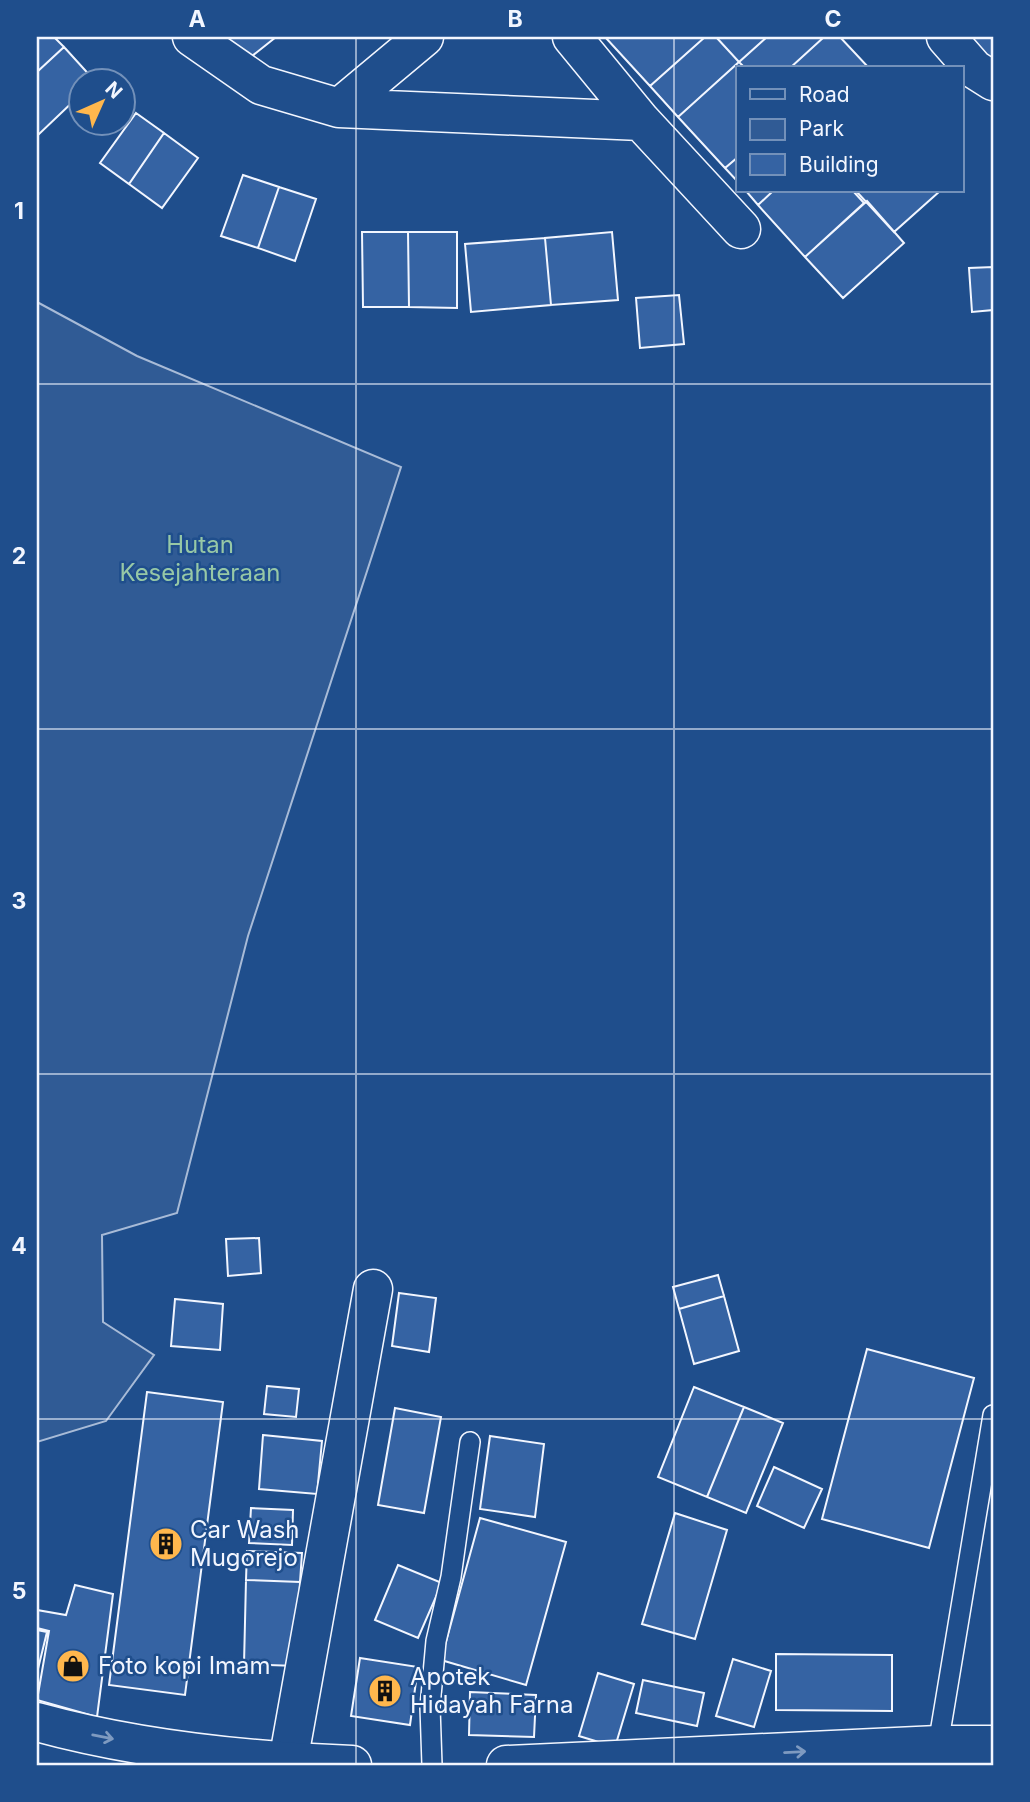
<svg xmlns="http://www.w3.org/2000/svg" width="1030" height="1802" viewBox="0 0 1030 1802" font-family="Inter,sans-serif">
<rect width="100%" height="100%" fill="#1f4e8c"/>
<!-- green -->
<path fill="#305b95" stroke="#a8bbd7" stroke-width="2" d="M37 302 137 356 401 467 248 936 177 1213 102 1235 103 1322 154 1355 106 1421 37 1442Z"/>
<!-- building -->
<path fill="#3563a3" stroke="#f2f6ff" stroke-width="2" d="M37 37H54L64 47 37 72Z
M220 37H276L242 64Z
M605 37H705L650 86Z
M705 37H716L739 62 678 117 650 86Z
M716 37H767L739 62Z
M767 37H824L790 68H745L739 62Z
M824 37H840L869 68H790Z
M967 37H993V67Z
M64 47 94 80H80V95L37 136V72Z
M739 62 745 68H738V157L725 168 678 117Z
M136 113 164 133 129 184 100 163Z
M164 133 198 158 162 208 129 184Z
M738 157V182L725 168Z
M243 175 279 187 258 248 221 236Z
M279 187 316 199 295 261 258 248Z
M746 191H773L758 205Z
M773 191H853L864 203 805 257 758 205Z
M856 191H940L894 232Z
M867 201 904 243 843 298 805 257Z
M362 232H408L409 307H363Z
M408 232H457V308L409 307Z
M612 232 618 300 551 305 545 238Z
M545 238 551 305 471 312 465 244Z
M993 267V310L972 312 969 268Z
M679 295 684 344 640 348 636 298Z
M259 1238 261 1273 228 1276 226 1239Z
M718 1275 724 1296 679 1309 673 1287Z
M399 1293 436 1298 429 1352 392 1346Z
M724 1296 739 1351 694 1364 679 1309Z
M175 1299 223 1304 220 1350 171 1346Z
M867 1349 974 1378 929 1548 822 1519Z
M267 1386 299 1389 296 1417 264 1414Z
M694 1387 744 1407 707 1497 658 1477Z
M147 1392 223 1402 185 1695 109 1685Z
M744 1407 783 1423 746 1513 707 1497Z
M395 1408 441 1417 424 1513 378 1505Z
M263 1435 322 1441 317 1494 259 1489Z
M490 1436 544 1444 535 1517 480 1509Z
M774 1467 822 1489 804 1528 757 1506Z
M251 1508 293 1510 292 1545 249 1543Z
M675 1513 727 1530 695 1639 642 1624Z
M480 1518 566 1542 526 1685 441 1660Z
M247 1551 302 1553 300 1582 246 1580Z
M398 1565 442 1583 418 1638 375 1620Z
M246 1580 300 1582 297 1666 244 1664Z
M75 1585 113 1594 97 1717 37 1700 49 1631 37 1628V1610L66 1615Z
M37 1630 47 1632 37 1673Z
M776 1654 892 1655V1711L776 1710Z
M360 1658 418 1667 410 1725 351 1716Z
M733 1659 771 1671 754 1727 716 1716Z
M598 1673 634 1684 615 1747 579 1736Z
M643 1680 704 1693 697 1726 636 1713Z
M470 1692 536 1695 534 1737 469 1735Z"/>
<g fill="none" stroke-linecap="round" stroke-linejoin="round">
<defs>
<path id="lane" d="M938 1745 993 1415
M432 1765 430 1707 436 1641 451 1577 470 1442"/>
<path id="street" d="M192 37 261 85 339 108 641 121
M572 37 641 121 741 229
M946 37 974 69 993 81
M339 108 424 37
M288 1762 373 1289"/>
<path id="highway" d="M37 1722C139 1750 246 1761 352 1765
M506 1765 938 1745H993"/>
</defs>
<!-- lane casing -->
<use href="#lane" stroke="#f2f6ff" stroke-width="22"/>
<!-- street casing -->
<use href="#street" stroke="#f2f6ff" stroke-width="41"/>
<!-- highway casing -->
<use href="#highway" stroke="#f2f6ff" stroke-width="41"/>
<!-- lane -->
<use href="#lane" stroke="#1f4e8c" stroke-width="19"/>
<!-- street -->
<use href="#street" stroke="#1f4e8c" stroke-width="38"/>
<!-- highway -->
<use href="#highway" stroke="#1f4e8c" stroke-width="38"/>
</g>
<!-- one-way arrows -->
<defs><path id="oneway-shaft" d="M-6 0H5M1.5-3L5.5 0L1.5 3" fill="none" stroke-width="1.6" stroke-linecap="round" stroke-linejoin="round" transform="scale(1.75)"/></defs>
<g stroke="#7e9ac0">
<use href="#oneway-shaft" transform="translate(103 1737) rotate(11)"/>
<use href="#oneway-shaft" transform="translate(795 1752) rotate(-3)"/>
</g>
<!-- grid -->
<path fill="none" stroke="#f2f6ff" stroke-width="2" stroke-opacity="0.55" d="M356 37V1765M674 37V1765M37 384H993M37 729H993M37 1074H993M37 1419H993"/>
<!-- icons -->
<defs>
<symbol id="building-disc" viewBox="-11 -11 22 22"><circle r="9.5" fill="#ffb74d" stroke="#1f4e8c"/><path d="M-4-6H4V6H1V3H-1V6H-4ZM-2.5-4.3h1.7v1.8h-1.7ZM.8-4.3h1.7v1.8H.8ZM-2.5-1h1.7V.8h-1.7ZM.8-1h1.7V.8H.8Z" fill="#111"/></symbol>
<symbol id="shop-disc" viewBox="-11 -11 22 22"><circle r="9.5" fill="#ffb74d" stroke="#1f4e8c"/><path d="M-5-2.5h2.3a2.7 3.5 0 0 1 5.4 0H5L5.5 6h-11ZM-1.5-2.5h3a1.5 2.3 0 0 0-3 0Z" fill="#111"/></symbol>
</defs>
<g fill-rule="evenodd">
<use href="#building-disc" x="147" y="1525" width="38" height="38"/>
<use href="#shop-disc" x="54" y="1647" width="38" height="38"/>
<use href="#building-disc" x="366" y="1672" width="38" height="38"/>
</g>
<g text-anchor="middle" stroke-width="5" stroke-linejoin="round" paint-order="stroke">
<!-- park labels -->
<g font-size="24" fill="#97c8a6" stroke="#1f4e8c">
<text x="200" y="553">Hutan<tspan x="200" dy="28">Kesejahteraan</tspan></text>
</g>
<!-- poi labels -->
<g font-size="24" fill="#f2f6ff" stroke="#1f4e8c" text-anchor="start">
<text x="190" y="1538">Car Wash<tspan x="190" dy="28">Mugorejo</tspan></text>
<text x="98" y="1674">Foto kopi Imam</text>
<text x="410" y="1685">Apotek<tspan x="410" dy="28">Hidayah Farna</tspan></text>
</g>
</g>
<!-- border -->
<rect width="1030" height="1802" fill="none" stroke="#1f4e8c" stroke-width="77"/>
<!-- legend -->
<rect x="736" y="66" width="228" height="126" fill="#1f4e8c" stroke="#7391ba" stroke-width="2"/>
<rect x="750" y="89" width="35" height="10" fill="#1f4e8c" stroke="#7391ba" stroke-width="2"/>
<text x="799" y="102" font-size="21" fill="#f2f6ff">Road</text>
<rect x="750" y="119" width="35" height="21" fill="#305b95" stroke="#7391ba" stroke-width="2"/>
<text x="799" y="136" font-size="21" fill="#f2f6ff">Park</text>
<rect x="750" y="154" width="35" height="21" fill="#3563a3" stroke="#7391ba" stroke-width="2"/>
<text x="799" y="172" font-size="21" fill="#f2f6ff">Building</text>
<!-- north arrow -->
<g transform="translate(102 102) rotate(45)"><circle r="33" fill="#1f4e8c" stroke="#7391ba" stroke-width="2"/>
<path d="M0-5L12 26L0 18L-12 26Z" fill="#ffb74d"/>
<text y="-10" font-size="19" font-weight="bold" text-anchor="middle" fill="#f2f6ff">N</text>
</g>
<rect x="38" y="38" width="954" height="1726" fill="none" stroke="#f2f6ff" stroke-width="2.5"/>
<g font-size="23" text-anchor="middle" font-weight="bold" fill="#f2f6ff">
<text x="197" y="27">A</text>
<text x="515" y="27">B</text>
<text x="833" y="27">C</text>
<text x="19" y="219">1</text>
<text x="19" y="564">2</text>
<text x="19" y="909">3</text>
<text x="19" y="1254">4</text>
<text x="19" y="1599">5</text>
</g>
</svg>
